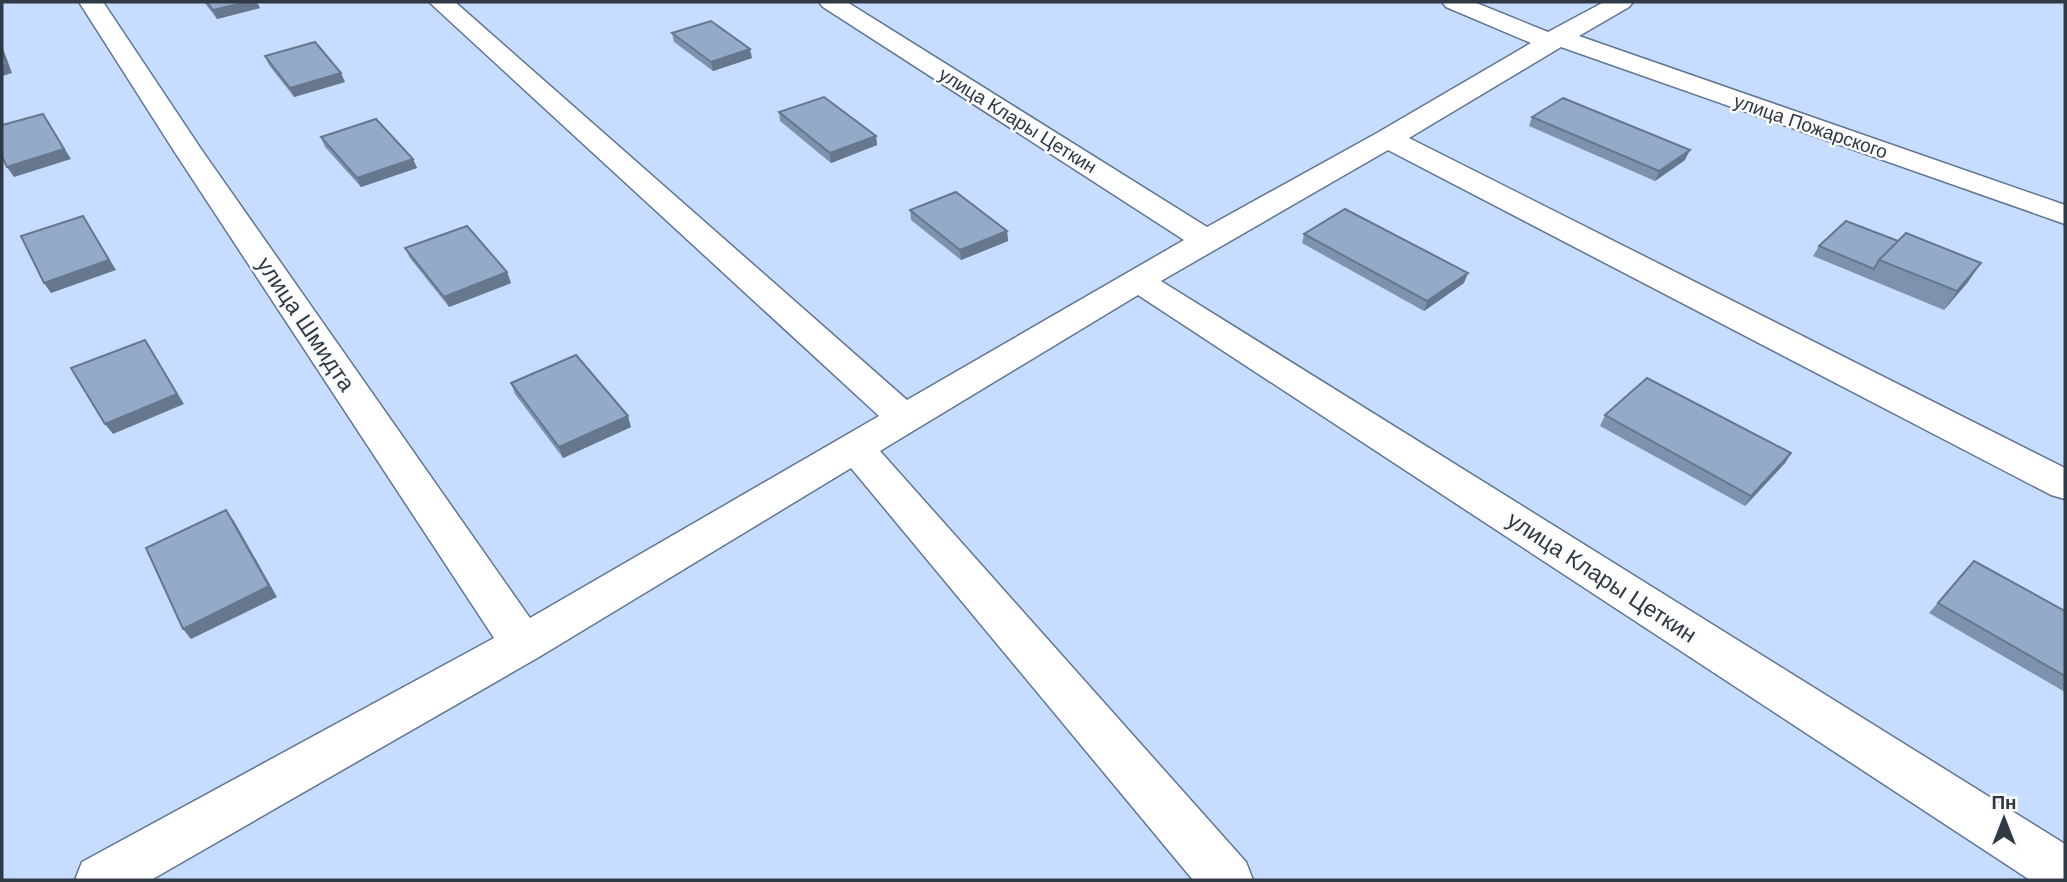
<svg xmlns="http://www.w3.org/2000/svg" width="2067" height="882" viewBox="0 0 2067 882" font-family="Arial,sans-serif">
<rect width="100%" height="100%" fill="#c6ddff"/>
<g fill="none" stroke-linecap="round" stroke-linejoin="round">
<defs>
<path id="street" d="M79 2H103L201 149 530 618 879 416 429 2H455L907 400 1184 240 823 7 819 2H847L1207 227 1377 133 1531 43 1446 7 1442 2H1474L1548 32 1604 2H1633L1629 7 1579 36 2065 205V224L1561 47 1409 138 2065 468V499L2051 495 1388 150 1161 281 2065 844V880H2030L1138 295 880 451 1246 862 1253 880H1193L851 468 539 657 151 880H75L82 862 494 638 174 151Z"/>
</defs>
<!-- street casing -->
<use href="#street" stroke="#607592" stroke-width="3"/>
<!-- street -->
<use href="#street" fill="#fff" fill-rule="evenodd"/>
</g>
<!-- wall -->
<path fill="#7e92ad" d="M204 2H257L260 8 217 19Z
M672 33 752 58 713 71 674 42Z
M265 56 345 82 294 97 269 65Z
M779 112 876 136 877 145 831 163 780 121Z
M1532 117 1685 160 1655 181 1529 126Z
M321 137 413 159 417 168 361 187 325 147Z
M910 210 1007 231 1008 241 961 260 911 220Z
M1304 234 1464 283 1424 311 1302 243Z
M1819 246 1968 282 1944 310 1813 256Z
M405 248 507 272 511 283 449 307 410 258Z
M511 383 631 427 563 458 515 394Z
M1605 415 1791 453 1785 463 1745 506 1600 426Z
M1974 561 2065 611V692L1929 613Z"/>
<!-- shaded-wall -->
<path fill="#67778d" d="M247 2H257L260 8 217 19 213 10Z
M2 46 12 73 2 76Z
M750 49 752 58 713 71 711 62Z
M341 73 345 82 294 97 290 88Z
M43 114 71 159 14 177 7 167Z
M876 136 877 145 831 163 830 153Z
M1690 150 1685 160 1655 181 1659 171Z
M413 159 417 168 361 187 357 178Z
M83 216 116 270 51 293 44 283Z
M1007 231 1008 241 961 260 960 250Z
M1981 263 1968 282 1944 310 1957 291Z
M507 272 511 283 449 307 444 297Z
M1468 273 1464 283 1424 311 1427 301Z
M145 340 184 404 113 434 105 424Z
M628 416 631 427 563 458 559 447Z
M1791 453 1785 463 1745 506 1751 496Z
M226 510 234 521 277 597 191 639 183 629Z"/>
<!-- building -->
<path fill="#93aac9" stroke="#67778d" stroke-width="2" d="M207 2H247L213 10Z
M711 21 750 49 711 62 672 33Z
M315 42 341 73 290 88 265 56Z
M2 52 6 64 2 65Z
M824 97 876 136 830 153 779 112Z
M1563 98 1690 150 1659 171 1532 117Z
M43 114 64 149 7 167 2 157V125Z
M376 119 413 159 357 178 321 137Z
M956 192 1007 231 960 250 910 210Z
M1345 209 1468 273 1427 301 1304 234Z
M83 216 109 260 44 283 21 236Z
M1846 221 1898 241 1879 260 1874 269 1819 246Z
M467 226 507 272 444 297 405 248Z
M1906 233 1981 263 1957 291 1879 260Z
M145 340 177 394 105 424 71 368Z
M576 355 628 416 559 447 511 383Z
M1647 378 1791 453 1751 496 1605 415Z
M226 510 269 586 183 629 146 548Z
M1974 561 2065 611V676L1938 603Z"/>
<g text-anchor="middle" stroke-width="5" stroke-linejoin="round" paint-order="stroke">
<!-- far-street labels -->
<g font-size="19" fill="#303946" stroke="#fcfcfc">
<text transform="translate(1018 120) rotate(32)" y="7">улица Клары Цеткин</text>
<text transform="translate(1811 126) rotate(19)" y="7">улица Пожарского</text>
</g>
<!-- street labels -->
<g font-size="23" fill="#303946" stroke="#fcfcfc">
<text transform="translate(306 324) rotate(56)" y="8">улица Шмидта</text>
<text transform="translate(1602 577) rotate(33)" y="8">улица Клары Цеткин</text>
</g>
</g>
<!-- border -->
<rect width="2067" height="882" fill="none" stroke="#303946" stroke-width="7"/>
<!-- north arrow -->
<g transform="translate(2004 819)" stroke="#fcfcfc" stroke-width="5" paint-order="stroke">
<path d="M0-5L12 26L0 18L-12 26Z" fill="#303946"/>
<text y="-10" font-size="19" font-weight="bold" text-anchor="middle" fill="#303946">Пн</text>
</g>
</svg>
